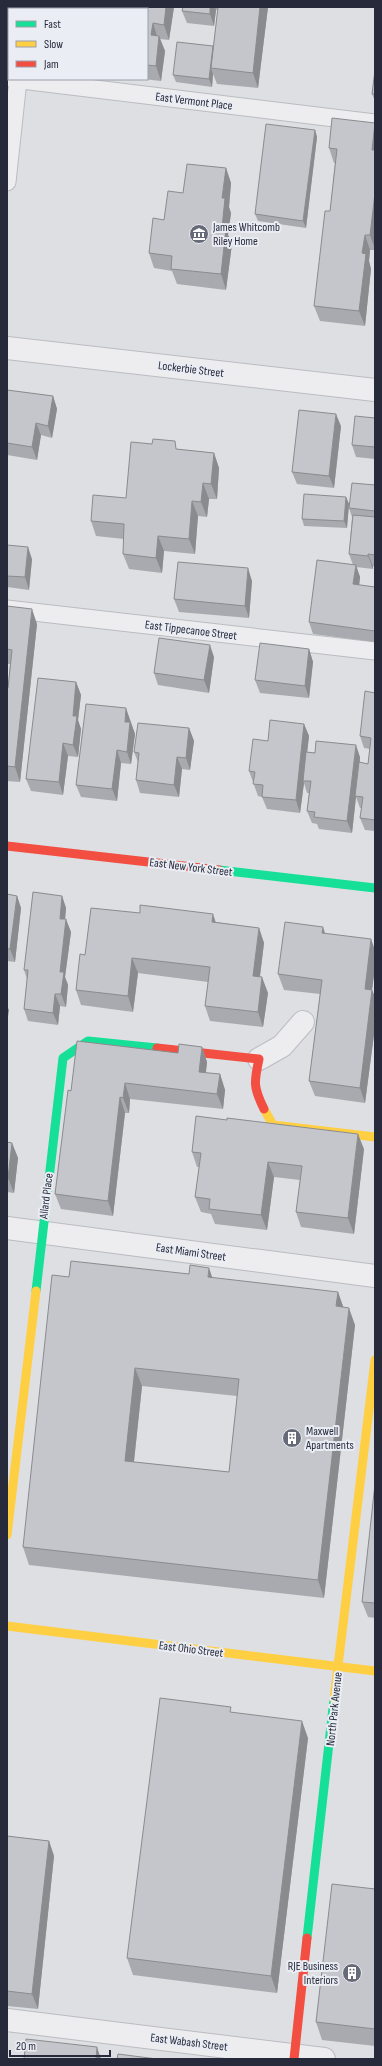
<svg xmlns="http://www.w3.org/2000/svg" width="382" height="2066" viewBox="0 0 382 2066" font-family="'Sofia Sans Condensed',sans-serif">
<rect width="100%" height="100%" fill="#dedfe3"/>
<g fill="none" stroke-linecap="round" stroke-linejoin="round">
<defs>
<path id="lane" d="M13 79 375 123
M7 182 18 80
M7 609 375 651"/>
<path id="street" d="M7 348 375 390
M259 1059 282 1046 303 1022
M7 1228 375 1276
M7 2020 324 2059"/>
</defs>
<!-- lane casing -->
<use href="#lane" stroke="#bbbcc0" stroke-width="19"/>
<!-- street casing -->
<use href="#street" stroke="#bbbcc0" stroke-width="24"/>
<!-- lane -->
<use href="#lane" stroke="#ededf0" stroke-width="17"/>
<!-- street -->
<use href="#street" stroke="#ededf0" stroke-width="22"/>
<!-- fast -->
<path stroke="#16e098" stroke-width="9" d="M219 870 375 888
M36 1291 63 1058 88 1041 157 1048
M307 1938 334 1699"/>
<!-- slow -->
<path stroke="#ffcf43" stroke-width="9" d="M264 1109 273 1125 375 1137
M7 1535 36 1291
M7 1626 375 1671
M334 1699 375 1360"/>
<!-- jam -->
<path stroke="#f24e42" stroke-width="9" d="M7 846 219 870
M157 1048 259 1059C254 1082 253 1087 264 1109
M294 2059 307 1938"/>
</g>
<!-- wall -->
<path fill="#a9aaaf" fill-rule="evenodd" d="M123 7H174L169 40 160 39 165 51 161 81 143 79H147V9Z
M183 7H268L258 88 217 84 213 74 212 87 176 82 173 75 213 46V48L218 10H216L214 26 187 23 182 11Z
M375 70V101L372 94Z
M375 123V250H370L369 261 371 269 365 326 320 321 314 306 330 211 335 163H334L329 148Z
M315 130 317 137 306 228 258 221 255 214Z
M226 168 231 183 229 207 231 213 228 235 232 244 226 290 177 284 172 271 154 268 149 253 164 220 183 193Z
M7 390 53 396 57 409 52 438 41 435 37 460 7 455Z
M375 418V459L356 457 352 445Z
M341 426 334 488 297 484 292 472Z
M177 449 214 453 219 468 217 499H209L207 517 198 516 195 554 164 551 162 573 129 569 123 554 124 539 96 536 91 521 126 498Z
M375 485V567L373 566V569L356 567 360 577 359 585 375 587V642L313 634 309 622 353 565 349 554 352 517 349 508Z
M346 497 349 504 347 528 304 526 302 519Z
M7 545 32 559 29 590 7 587Z
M252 581 249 618 179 612 174 599Z
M7 606 37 624 20 782 7 781V688H8L10 664H7Z
M309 649 313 662 309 698 260 693 255 680Z
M214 657 209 693 158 685 154 673Z
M76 682 81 695 78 720 81 729 78 757 68 756 63 795 31 791 26 779Z
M375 693V831L365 830 360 818 362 808H360L356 797 352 833 319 829 317 824 312 823 307 811 309 793H307L304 783 300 813 267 809 262 797 258 796 249 771 268 741 304 724 309 736 307 752 360 757V762L368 764 370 749 364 748 360 736Z
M131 721V723L135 734 131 764 121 763 117 801 81 797 76 785Z
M189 728 194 741 190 770 182 769 179 797 140 793 136 780 138 762 134 752Z
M7 894 17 896 21 908 15 962 7 961Z
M62 896 66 908 65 919 71 932 65 977 68 985 66 1007 60 1006 58 1025 28 1021 24 1009 27 979 24 970Z
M216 922 259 928 264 943 260 977 268 993 263 1027 210 1021 205 1006 208 982 138 973 133 1012 81 1005 76 990 85 955Z
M325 934 375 950V968L372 990 375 997V1027L365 1103 315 1096 309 1081 320 994 284 990 278 974Z
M202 1047 207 1062 206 1073 220 1074 225 1090 223 1109 130 1099 129 1113H125L113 1216 61 1209 55 1194 71 1091 178 1053Z
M7 1142 12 1143 18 1158 14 1193 7 1192Z
M364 1149 354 1234 301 1227 296 1212 300 1180 274 1177 267 1230 215 1224 211 1214 201 1212 195 1197 199 1167H197L192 1152Z
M69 1277 338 1292 343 1307 355 1325 324 1598 29 1565 23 1547ZM142 1386 237 1396 229 1472 134 1462Z
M375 1484V1618L368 1617 362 1602Z
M232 1712 308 1738 277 1993 133 1975 127 1958Z
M7 1836 49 1841 54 1856 38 2009 7 2006Z
M375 1889V2046L322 2040 316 2022Z"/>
<!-- shaded-wall -->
<path fill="#8a8b8e" d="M166 7H174L169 40 164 25Z
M210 7H215L216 10 214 26 210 14Z
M260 7H268L258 88 253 73Z
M153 23 158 39 151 35Z
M159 36 165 51 161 81 156 66Z
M213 46 215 53 211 68 213 74 212 87 209 79Z
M375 125V158L372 150Z
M315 130 317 137 306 228 303 221Z
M226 168 231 183 229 207 231 213 228 235 232 244 226 290 221 274 222 198Z
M375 193V249L370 235Z
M365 235 370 250 369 261 371 269 365 326 359 311 362 253Z
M53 396 57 409 52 438 48 426Z
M336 414 341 426 334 488 329 476Z
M36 423 41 435 37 460 32 447Z
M214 453 219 468 217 499 211 484Z
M203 483 209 499 207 517 201 502Z
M346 497 349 504 347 528 344 521Z
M192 501 198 516 195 554 189 539Z
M158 536 164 551 162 573 156 558Z
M28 547 32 559 29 590 25 577Z
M368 554 373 566V569L368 556Z
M356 565 360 577 358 596 353 584Z
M248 568 252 581 249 618 245 606Z
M32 609 37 624 20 782 15 767Z
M210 645 214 657 209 693 204 680Z
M309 649 313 662 309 698 305 686Z
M76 682 81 695 78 720 81 729 78 757 73 745V716Z
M126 708 135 734 131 764 127 752 125 722Z
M304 724 309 736 304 781H303L304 783 300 813 296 800Z
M189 728 194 741 190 770 186 758Z
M63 743 68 756 63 795 59 782Z
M356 745 360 757 356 796H355L356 797 352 833 347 821Z
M117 750 121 763 117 801 112 789Z
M177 757 182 769 179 797 174 785Z
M17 896 21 908 15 962 10 949Z
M62 896 66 908 64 931 60 919Z
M213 914 218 929 212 922Z
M66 919 71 932 65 977 68 985 66 1007 61 994 60 972Z
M323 927 328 942 322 933Z
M259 928 264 943 258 991 253 976Z
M371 939 375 950V968L372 990 375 997V1027L365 1103 360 1088 365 989Z
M132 958 138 973 133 1012 128 996Z
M262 977 268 993 263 1027 258 1012Z
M55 994 60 1006 58 1025 53 1013Z
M7 1006 9 1010 7 1023Z
M202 1047 207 1062 204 1087 199 1072Z
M220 1074 225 1090 223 1109 217 1094Z
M125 1083 130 1099 129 1113 123 1098Z
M120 1097 125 1113 113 1216 108 1201Z
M358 1134 364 1149 354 1234 348 1218Z
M12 1143 18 1158 14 1193 8 1178Z
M268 1162 274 1177 267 1230 261 1215Z
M209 1268 215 1285 208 1277Z
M338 1292 344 1309 336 1306Z
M349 1308 355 1325 324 1598 318 1580Z
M135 1368 142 1386 132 1479 125 1461Z
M302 1721 308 1738 277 1993 271 1976Z
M49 1841 54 1856 38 2009 32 1994Z
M97 2047 101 2059H96Z"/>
<!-- building -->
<path fill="#c5c6cb" stroke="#8a8b8e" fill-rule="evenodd" d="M123 7H166L164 25 153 23 151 35 159 36 156 66 147 65V9H122Z
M183 7H210V14L182 11Z
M218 7H260L253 73 211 68Z
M177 42 213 46 209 79 173 75Z
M375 70V94H372Z
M332 118 375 123 372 150H375V193L370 235H365L362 253 366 254 359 311 314 306 325 211H330L337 149 329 148Z
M266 124 315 130 303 221 255 214Z
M187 164 226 168 222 198H225L222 228 226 229 221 274 171 269 172 256 149 253 153 218 164 220 168 191 183 193Z
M7 390 53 396 48 426 36 423 32 447 7 443Z
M299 410 336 414 329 476 292 472Z
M355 416 375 418V447L352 445Z
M153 439 175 441 176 449 214 453 211 484 203 483 201 502 192 501 189 539 158 536 156 558 123 554 124 524 91 521 93 495 126 498 131 442 152 444Z
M352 483 375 485V511L349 508Z
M304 494 346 497 344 521 302 519Z
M353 515 375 517V555L368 554V556L349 554Z
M7 545 28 547 25 577 7 576Z
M317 560 356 565 353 584 375 587V631L309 622Z
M178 562 248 568 245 606 174 599Z
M7 606 32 609 15 767 7 766V688H8L12 650 7 649Z
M159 638 210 645 204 680 154 673Z
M260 643 309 649 305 686 255 680Z
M38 678 76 682 73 716H77L73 745 63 743 59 782 26 779Z
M365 691 375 693V820L360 818 363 797 355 796 359 762 368 764 371 738 360 736Z
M86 704 126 708 125 722H130L127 752 117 750 112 789 76 785Z
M270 720 304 724 296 800 262 797 263 785 253 784 255 772 249 771 253 739 268 741Z
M138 723 189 728 186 758 177 757 174 785 136 780 139 753 134 752Z
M316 741 356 745 347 821 314 817 315 812 307 811 311 781H303L306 752 315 753Z
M33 892 62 896 60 919H66L60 972H64L61 994H55L53 1013 24 1009 28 970H24Z
M7 894 17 896 10 949H7Z
M140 905 213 914 212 922 259 928 253 976 262 977 258 1012 205 1006 210 967 132 958 128 996 76 990 80 954 85 955 91 908 140 913Z
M285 922 323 927 322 933 371 939 365 989 372 990 360 1088 309 1081 322 980 278 974Z
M77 1041 178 1053 179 1044 202 1047 199 1072 220 1074 217 1094 125 1083 123 1098 120 1097 108 1201 55 1194 68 1090 71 1091Z
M196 1116 227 1120V1118L358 1134 348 1218 296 1212 302 1166 268 1162 261 1215 209 1209 210 1199 195 1197 201 1153 192 1152Z
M7 1142 12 1143 8 1178H7Z
M71 1261 189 1274 190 1265 209 1268 208 1277 338 1292 336 1306 349 1308 318 1580 23 1547 52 1275 69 1277ZM135 1368 239 1379 229 1472 125 1461Z
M375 1484V1603L362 1602Z
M160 1698 231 1707 230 1712 302 1721 271 1976 127 1958Z
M7 1836 49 1841 32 1994 7 1991Z
M332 1884 375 1889V2029L316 2022Z
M26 2039 97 2047 96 2059H24Z
M118 2054 157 2059H117Z"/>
<!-- icons -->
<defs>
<symbol id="museum-disc" viewBox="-11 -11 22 22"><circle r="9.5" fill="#666976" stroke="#eaedf3"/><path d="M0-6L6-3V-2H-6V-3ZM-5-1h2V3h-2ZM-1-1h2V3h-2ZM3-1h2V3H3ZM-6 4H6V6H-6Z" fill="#fff"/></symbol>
<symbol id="building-disc" viewBox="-11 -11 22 22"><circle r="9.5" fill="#666976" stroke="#eaedf3"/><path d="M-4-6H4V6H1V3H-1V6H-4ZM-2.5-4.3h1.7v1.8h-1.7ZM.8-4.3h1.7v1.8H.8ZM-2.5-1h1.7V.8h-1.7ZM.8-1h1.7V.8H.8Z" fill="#fff"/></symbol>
</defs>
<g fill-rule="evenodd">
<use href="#museum-disc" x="188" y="223" width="22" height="22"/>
<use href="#building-disc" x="281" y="1427" width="22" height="22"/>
<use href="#building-disc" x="341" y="1962" width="22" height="22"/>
</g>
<g text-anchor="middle" stroke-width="4" stroke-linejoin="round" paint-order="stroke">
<!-- street labels -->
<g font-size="12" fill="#262a3b" stroke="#eaedf3">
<text transform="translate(194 101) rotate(7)" y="4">East Vermont Place</text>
<text transform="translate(191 369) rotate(7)" y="4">Lockerbie Street</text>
<text transform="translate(191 630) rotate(7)" y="4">East Tippecanoe Street</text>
<text transform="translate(191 867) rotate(7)" y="4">East New York Street</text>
<text transform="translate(46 1196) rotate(-83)" y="4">Allard Place</text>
<text transform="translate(191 1252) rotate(8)" y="4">East Miami Street</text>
<text transform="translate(191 1649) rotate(7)" y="4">East Ohio Street</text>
<text transform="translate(334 1709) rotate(-84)" y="4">North Park Avenue</text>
<text transform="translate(189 2042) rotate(7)" y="4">East Wabash Street</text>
</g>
<!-- poi labels -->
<g font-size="12" fill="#262a3b" stroke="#eaedf3" text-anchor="start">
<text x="213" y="231">James Whitcomb<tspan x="213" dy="14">Riley Home</tspan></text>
<text x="306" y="1435">Maxwell<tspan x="306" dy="14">Apartments</tspan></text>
<text x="338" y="1970" text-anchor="end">RJE Business<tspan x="338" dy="14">Interiors</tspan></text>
</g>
</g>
<!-- border -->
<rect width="382" height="2066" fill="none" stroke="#262a3b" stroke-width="16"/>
<!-- legend -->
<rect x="8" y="8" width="140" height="72" fill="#eaedf3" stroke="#9c9fa9"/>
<rect x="16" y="21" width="20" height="6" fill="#16e098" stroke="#9c9fa9"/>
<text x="44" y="28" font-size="12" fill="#262a3b">Fast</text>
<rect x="16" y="41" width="20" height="6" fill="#ffcf43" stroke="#9c9fa9"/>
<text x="44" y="48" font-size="12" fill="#262a3b">Slow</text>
<rect x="16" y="61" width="20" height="6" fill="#f24e42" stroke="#9c9fa9"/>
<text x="44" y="68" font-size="12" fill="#262a3b">Jam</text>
<!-- scale -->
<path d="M10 2050v6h100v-6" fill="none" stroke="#262a3b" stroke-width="2"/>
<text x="16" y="2050" font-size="12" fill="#262a3b" stroke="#eaedf3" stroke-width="3" paint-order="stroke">20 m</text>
</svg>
